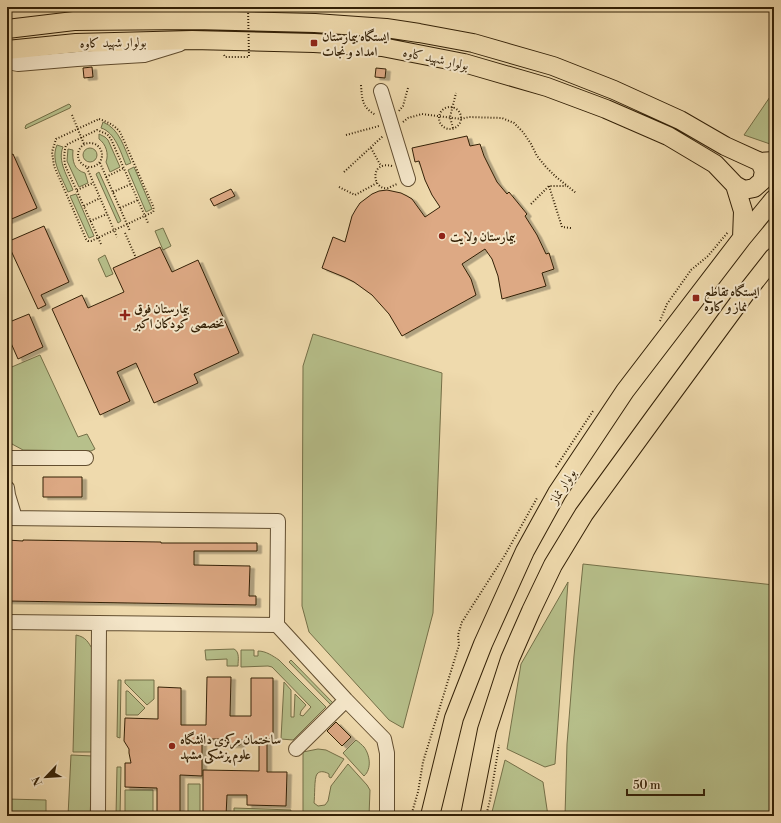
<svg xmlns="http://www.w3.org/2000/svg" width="781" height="823" viewBox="0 0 781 823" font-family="'Libre Bodoni',Amiri,serif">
<defs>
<filter id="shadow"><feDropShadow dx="4.5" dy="2.5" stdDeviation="0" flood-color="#0004"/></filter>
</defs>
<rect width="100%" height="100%" fill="#efdaad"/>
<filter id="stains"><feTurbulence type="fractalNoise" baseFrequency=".005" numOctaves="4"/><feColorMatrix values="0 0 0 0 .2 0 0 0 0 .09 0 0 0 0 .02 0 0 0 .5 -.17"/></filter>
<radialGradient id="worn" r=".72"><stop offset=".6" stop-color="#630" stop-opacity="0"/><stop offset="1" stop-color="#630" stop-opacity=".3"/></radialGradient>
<!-- green -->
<path fill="#b7c08b" stroke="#757048" d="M774 91V144L773 145 744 135Z
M69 104 71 106 70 108 27 128 26 129 25 128 26 125Z
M103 122C120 129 124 148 131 163L126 165C121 153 115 132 101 128Z
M99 134 105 137 108 140 120 167 110 172 106 162C109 154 106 144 99 139Z
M57 145 63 147C57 161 68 177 73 190L68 192C62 177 50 161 57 145Z
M83 155a7 7 0 1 1 14 0a7 7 0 1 1-14 0Z
M68 149 73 150C72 161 74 170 85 173L88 183 79 187 67 161Z
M134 167 152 209 146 212 128 170Z
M99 172 121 221 118 223 96 174Z
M76 194 94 236 89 238 70 196Z
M163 228 171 246 163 250 155 231Z
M105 255 113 274 106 277 98 259Z
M313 334 442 373 433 613 403 728 389 720 309 632 302 606 303 366Z
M40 355 78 437 87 434 95 449 91 451 23 450 12 444 8 439 7 430V369Z
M583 564 774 585V816H565L567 744 574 656Z
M568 582 555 764 545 767 507 749 521 664Z
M76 635C86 637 88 642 93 650L92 752H73Z
M234 649C240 652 238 660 238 666H227V659L206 660 205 650Z
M241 650H254V656H258V651C266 651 273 656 279 660L326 707 293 740 281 739 284 682 291 690V717H294L295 694 306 705 301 711 300 715 303 716 311 707 272 667 268 666 241 667Z
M291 660 334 704 332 706 289 662Z
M118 680H121L120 738 117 737Z
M125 680H154V699L147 705 125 683Z
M126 691H128L145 708 138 715H126Z
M356 740C359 742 362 745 364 747 370 755 372 769 364 776L343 753Z
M318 749 326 750 344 759 331 778 329 777V774C326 772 320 770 317 774 314 778 315 797 314 803L318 806 325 805 328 801 331 786 348 764 367 785 370 790 369 816H303V752Z
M71 755 93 756 90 816H68Z
M505 760 543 782 548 816H491Z
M117 767H121L120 816H116Z
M188 784H200V816H188Z
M125 790H153V816H125Z
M7 799 46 800V814H7Z
M234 808 291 810 290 816H234Z"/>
<!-- building -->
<path fill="#dda984" stroke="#332006" filter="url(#shadow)" d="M92 67 93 77 84 78 83 68Z
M376 68 386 69 385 78 375 77Z
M467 136 470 146 480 144 484 156 497 182 507 194 509 192 527 214 525 216 537 235 546 254 549 253 554 269 542 273 546 286 502 299 498 276 492 259 485 249 462 264 471 279 476 295 402 336 389 314 372 295 354 282 344 277 322 268 333 237 345 242 352 216 356 209 360 203 372 194 379 191 387 190 401 193 407 196 412 199 425 217 440 207 432 195 425 180 419 161 415 162 412 148Z
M13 154 37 208 7 221V157Z
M231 189 235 196 214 206 210 199Z
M44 226 69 282 41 295 46 305 38 309 7 242Z
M160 247 172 272 198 260 239 353 194 374 198 383 154 403 136 363 117 372 130 401 100 415 52 309 82 295 88 308 124 292 113 268Z
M29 314 43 347 18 359 7 334V323Z
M43 477H82V497H43Z
M7 540 23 541V540L161 542V543H257V551H194V565L250 566 249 596H256V605L7 601Z
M207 677H231L230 716H251V678H273V739H267V772H287L286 806 247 805V795H227L226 816H203V770L259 771V740H240V745H220V739H202V776L180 775V816H157V788L125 787V763H131L129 753V749L124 741 125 718 158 719V687L181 688V725H206Z
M336 722 351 737 342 746 327 731Z"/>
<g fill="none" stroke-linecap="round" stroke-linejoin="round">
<defs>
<path id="minor" d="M7 62 18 64 77 59 144 55 180 44
M381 91 408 179
M7 458H86
M7 488 8 495 15 518
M7 518 278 521 277 625 7 622
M277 625 346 700 384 739 387 753V816
M296 749 346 700
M98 816 99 623"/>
<path id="major" d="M7 29 74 21 195 20 315 23 386 28 419 33 473 43 553 66 614 90 680 120 725 146 760 162 774 161
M7 50 76 43 192 40 314 43 382 47 464 63 547 87 606 109 668 136 715 164 735 185 743 211 742 238
M735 185 744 190 754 188 762 181 764 171 760 162
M430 816 454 718 483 644 525 551 557 493 625 391 742 238 774 199
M470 816 487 730 510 659 531 611 553 565 584 514 656 415 745 294 774 257"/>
</defs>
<!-- minor casing -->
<use href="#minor" stroke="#624e30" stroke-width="16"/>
<!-- major casing -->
<use href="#major" stroke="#332006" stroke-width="20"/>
<!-- path -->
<path stroke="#332006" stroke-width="2" stroke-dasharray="1 2" stroke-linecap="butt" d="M224 55 225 57H249
M361 85C362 99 362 108 376 115
M439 118a11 11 0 1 1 22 0a11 11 0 1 1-22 0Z
M399 111 403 106 408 88
M72 115 84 144
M99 119C108 122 114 125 120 132L153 206 154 210 153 212 91 241H88L86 239 54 166 52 152 56 139Z
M403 122 408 118 422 114 461 119 469 117 502 118 514 123 523 132 531 144 537 156 546 167 555 176 576 193
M453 128 450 117 456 93
M346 135 379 126
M78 155a12 12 0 1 1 24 0a12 12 0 1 1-24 0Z
M371 148 381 166
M100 163 130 231
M392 166C369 160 372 191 388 188 391 187 394 185 397 184
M87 168 117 237
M344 172 383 136
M106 177 124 168
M549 186 562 227 571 228
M339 187 355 195 377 183
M77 190 93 183
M113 192 131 184
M531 204 549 186H566
M84 206 100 198
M120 208 138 200
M90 221 107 214
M125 233 136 258
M101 244 65 165C64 158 64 152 66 145L97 130 107 134 111 139 148 223
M660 321 667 304 691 270 708 256 728 232
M556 467 593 411
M411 816 418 792 423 762 459 645 458 635 462 622 505 555 537 498
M486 816 490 800 499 745"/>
<!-- minor -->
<use href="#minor" stroke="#f5e7ca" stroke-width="14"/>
<!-- major -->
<use href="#major" stroke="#efdaad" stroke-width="18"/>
<!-- path-bridge -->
<path stroke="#332006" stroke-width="2" stroke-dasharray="1 2" stroke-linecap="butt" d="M248 7 249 57"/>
</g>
<!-- markers -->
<g fill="#8f2418" stroke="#f5e7ca" stroke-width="1.5">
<rect x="310" y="39" width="8" height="8" rx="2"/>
<circle cx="442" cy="236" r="4"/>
<rect x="692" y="294" width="8" height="8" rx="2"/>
<path d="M123 309h4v4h4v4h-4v4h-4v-4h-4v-4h4z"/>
<circle cx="172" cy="746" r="4"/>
</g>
<g text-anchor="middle" stroke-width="4" stroke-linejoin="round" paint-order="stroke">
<!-- poi labels -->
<g font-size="13" font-weight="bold" fill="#332006" stroke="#f5e7ca" text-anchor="start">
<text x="322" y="41">ایستگاه بیمارستان<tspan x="322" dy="15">امداد و نجات</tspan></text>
<text x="450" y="241">بیمارستان ولایت</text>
<text x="704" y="296">ایستگاه تقاطع<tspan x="704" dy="15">نماز و کاوه</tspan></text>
<text x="134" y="313">بیمارستان فوق<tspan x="134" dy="15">تخصصی کودکان اکبر</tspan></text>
<text x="180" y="744">ساختمان مرکزی دانشگاه<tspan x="180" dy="15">علوم پزشکی مشهد</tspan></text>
</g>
<!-- street labels -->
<g font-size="13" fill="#332006" stroke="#f5e7ca">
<text transform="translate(113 42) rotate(-1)" y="5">بولوار شهید کاوه</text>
<text transform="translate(436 58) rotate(12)" y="5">بولوار شهید کاوه</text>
<text transform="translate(562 486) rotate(-58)" y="5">بولوار نماز</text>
</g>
</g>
<!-- margin -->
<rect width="781" height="823" fill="none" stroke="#efdaad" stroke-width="24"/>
<rect x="8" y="8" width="765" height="807" fill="none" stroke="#332006" stroke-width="2"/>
<rect x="12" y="12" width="757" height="799" fill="none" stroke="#332006"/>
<!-- north arrow -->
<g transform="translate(46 777) rotate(245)" stroke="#f5e7ca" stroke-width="3" paint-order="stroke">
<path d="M0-3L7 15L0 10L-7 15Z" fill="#332006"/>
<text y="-6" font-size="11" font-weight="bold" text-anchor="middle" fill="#332006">N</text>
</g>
<!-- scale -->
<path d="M627 789v6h77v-6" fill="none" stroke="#332006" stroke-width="2"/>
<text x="633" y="789" font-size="12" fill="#332006" stroke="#f5e7ca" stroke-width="3" paint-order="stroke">50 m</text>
<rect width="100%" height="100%" filter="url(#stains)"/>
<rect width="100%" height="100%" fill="url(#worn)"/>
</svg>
